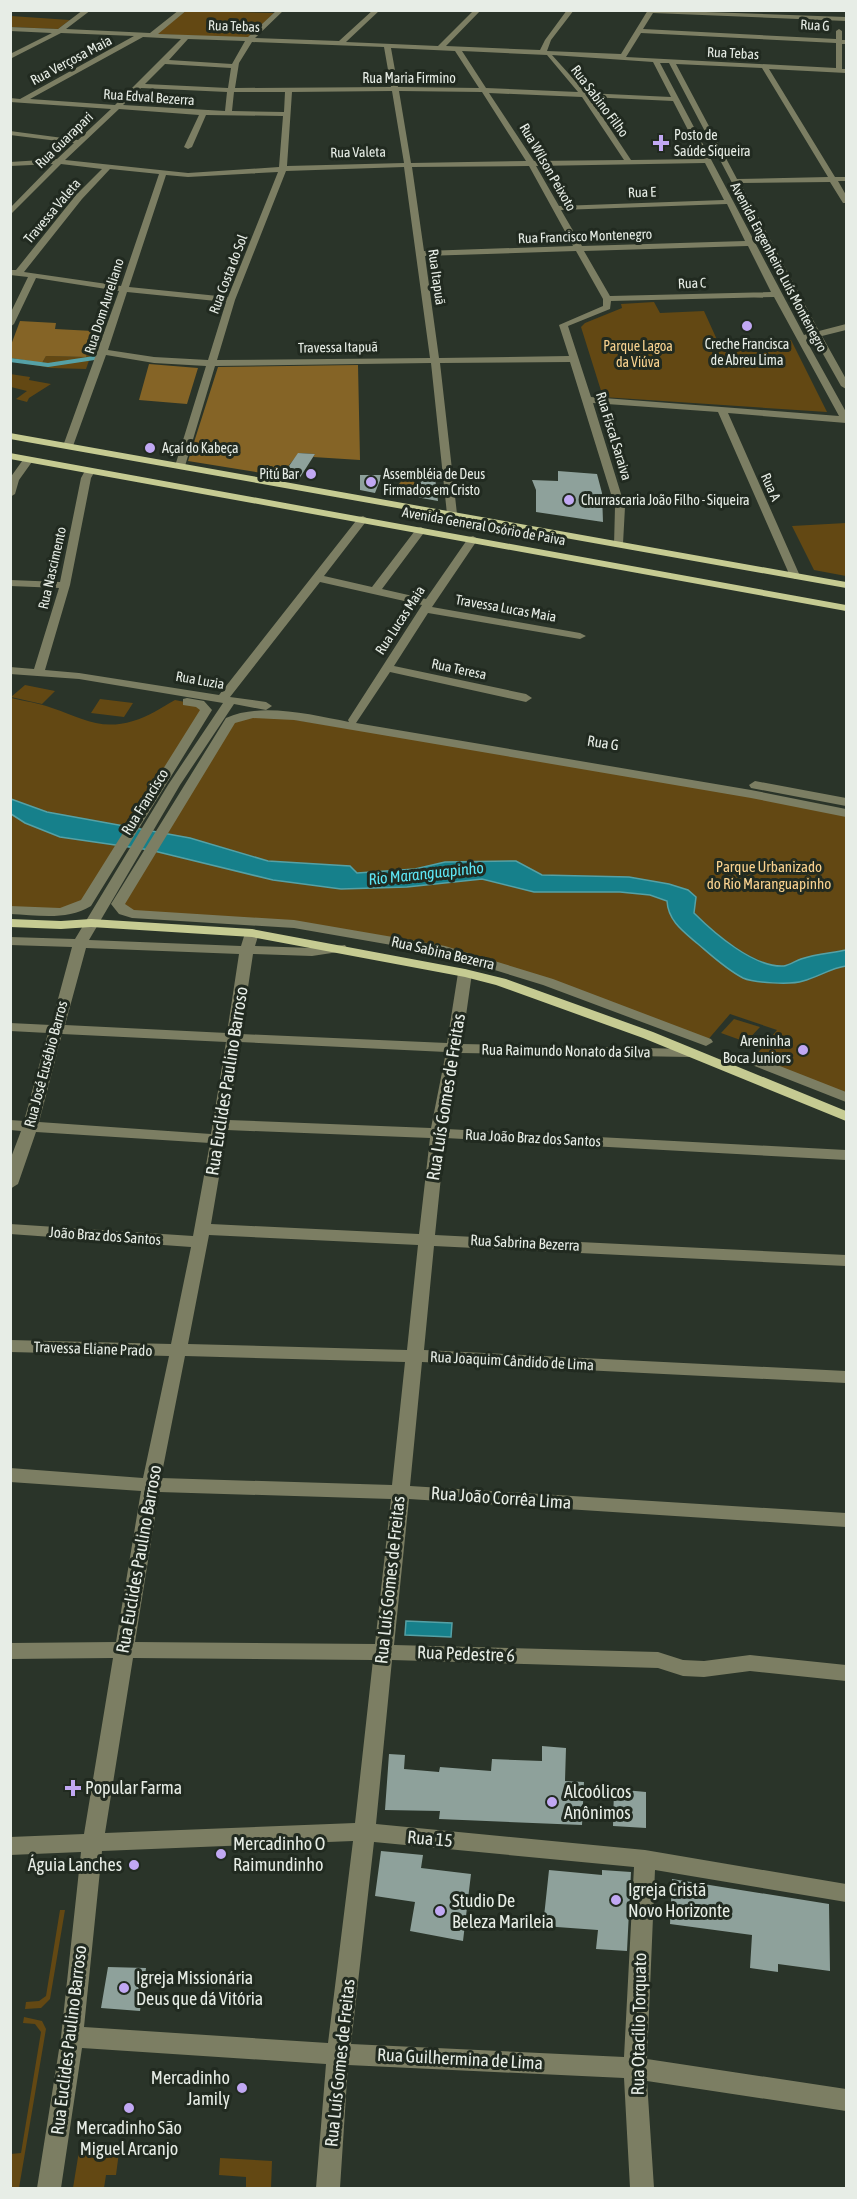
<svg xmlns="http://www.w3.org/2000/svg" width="857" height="2199" viewBox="0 0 857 2199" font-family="'Asap Condensed',sans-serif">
<rect width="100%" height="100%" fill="#2a3429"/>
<!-- green -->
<path fill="#634813" d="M186 11 274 13 248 38 154 34Z
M11 16 70 20 58 29 11 27Z
M654 302 660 313 704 311 718 342 791 340 827 412 603 397 581 327 585 323 622 308 621 304Z
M93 331 99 332 86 369 51 368 11 361 10 358 42 363 46 356 86 357Z
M10 374 30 377 29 380 51 384 29 398 27 402 16 399 27 391 11 387Z
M846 523V576L814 570 792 526Z
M25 685 55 691 42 704 11 697Z
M11 698C24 701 39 703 52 708 82 718 100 731 133 721 148 717 162 707 175 700L205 706 133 828 47 812 11 799Z
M100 699 133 703 124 717 91 713Z
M259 714 751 794 846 813V950C833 953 819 955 805 958 798 960 791 965 784 966 754 967 714 933 694 912L696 897 669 884 629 877 542 875 516 861 445 862 415 869 357 873 349 866 268 861 190 838 161 833 230 721Z
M11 814 25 823 60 837 123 845 79 909 11 910Z
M150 850 273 880 407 887 483 879 534 892H620L650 895 667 901 682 931 801 982 838 967 846 966V1097L752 1060 777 1030 730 1014 706 1042 476 958 312 927 132 914 119 908Z
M734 1019 760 1027 746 1042 721 1033Z
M60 1910H65L50 1999 41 2008 25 2009 26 2002 39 2001 46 1996Z
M24 2017 42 2021 46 2029 19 2188H11V2154L21 2153 41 2032 35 2024 23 2023Z
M79 2151 119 2152 116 2175H106L104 2188H73Z
M220 2158 272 2161 271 2188H246V2177L219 2175Z"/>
<!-- forest -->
<path fill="#856426" d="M20 321 56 323 55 329 93 331 86 357 46 356 42 363 11 358V345Z
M149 364 198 368 187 404 139 400Z
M358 365 360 460 313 457 315 454 299 453 280 476 188 461 218 367Z
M406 476 423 477 405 495 390 494Z"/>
<!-- water -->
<path fill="#16808b" stroke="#55a1a6" stroke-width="1.5" d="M11 799 47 812 190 838 268 861 350 866 357 873 415 869 445 862 516 861 542 875 629 877 669 884 688 890 696 897 694 913C714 933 754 968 784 966 790 965 795 961 801 959 815 954 832 953 846 950V966C831 968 818 977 803 981 791 985 754 983 743 978 727 970 712 956 698 944 684 932 668 921 667 901L650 895 620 892H534L482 879 407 887 341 889 273 880 150 850 60 837 25 823 11 814Z
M406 1621 452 1623 451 1637 405 1635Z"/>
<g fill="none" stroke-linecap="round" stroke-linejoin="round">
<!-- stream -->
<path stroke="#55a1a6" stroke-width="4" d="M10 360 48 365 101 357"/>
</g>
<!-- building -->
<path fill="#8ea19b" d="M298 453 315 454 299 479 282 476Z
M558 471 597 474 602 493 603 522 536 512V490L532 480 558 481Z
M360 475H382L375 493 360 490Z
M423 477 435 478 438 501 405 495Z
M542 1746 566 1748 565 1781 584 1782 582 1825 439 1819 440 1811 385 1810 389 1754 405 1755 404 1769 439 1772 440 1767 491 1771 492 1759 542 1761Z
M614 1789 646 1792V1828L613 1826Z
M381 1851 423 1855 421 1868 471 1874 463 1941 410 1931 415 1902 375 1896Z
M549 1870 602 1875V1870L631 1872 627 1951 596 1949 598 1930 543 1926Z
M672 1879 829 1904 830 1971 778 1964V1972L750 1968 752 1935 670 1924Z
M108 1967 146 1968 140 2011 101 2008Z"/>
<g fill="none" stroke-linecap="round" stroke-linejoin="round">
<!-- minor -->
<path fill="#7c7e63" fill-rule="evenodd" d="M83 10H91L66 29 150 33 179 10H187L158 34 248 37 277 10H284L255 38 339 41 373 10H380L346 42 438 46 474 10H481L446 46 540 50 545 40 567 10H574L551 40 547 51 621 54 648 10 846 17V21L653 13 643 29 836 39V31L839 29 842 31V40H846V44H842V69H846V73L769 69 835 177H846V181H838L846 195V203H843L830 182 740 183 819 331 846 324V330L822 336 846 379V389L841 386 814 338 806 340 846 412V423L728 413 800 576 799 578 795 579 790 576 718 412 593 403 625 507 623 544 618 547 614 546 615 507 570 362 440 363 457 514 452 517 447 514 431 363 215 366 185 466 180 469 175 466 206 366 154 363 106 355 73 446 65 448 63 446 119 291 36 278 14 324 10 327V314L28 277 10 275V270H16L76 195 102 169 61 164 10 215V208L53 164 10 166V162L57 159 74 143 10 135V131L78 140 111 109 10 102V98L20 99 134 36 61 33 10 59V54L52 33 10 31V27L58 29ZM641 33 836 43V68L626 57ZM143 37 181 39 115 105 30 99ZM188 39 245 41 232 64 169 60ZM252 42 384 47 391 87 235 88 239 63ZM391 48 455 51 479 88 398 87ZM462 51 547 55 578 92 486 88ZM552 55 653 62 671 97 586 93ZM660 63H669L811 333 804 335ZM165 64 231 68 228 88 145 84ZM676 64 762 68 828 177 737 179ZM141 88 227 92 225 111 123 105ZM392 91 404 163 287 166 292 92ZM399 91 482 92 526 161 411 163ZM234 92H285L284 112 232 111ZM489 93 582 97 624 160 534 161ZM589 97 673 101 703 159 631 160ZM119 109 199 115 184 147 188 149 192 147 206 115 283 116 279 167 188 173 65 160ZM705 163 724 200 559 206 536 166ZM529 166 573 246 424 251 412 167ZM404 167 430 358 217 360 235 300 286 171ZM110 169 159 174 121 286 24 272 82 199ZM278 172 228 297 129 287 166 175 188 177ZM727 204 745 241 582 246 561 210ZM748 246 771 292 610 296 584 251ZM576 251 603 299V306L559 325 569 356 439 358 425 256ZM127 292 226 302 208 360 154 357 108 350ZM774 297 839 416 591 397 568 326 610 309 611 301Z
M25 457 34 459 19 480 15 494 10 497V478Z
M86 469 95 471 91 478 70 585 45 670 79 673 219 695 359 517 363 516 368 519 324 576 372 587 417 528 421 527 426 530 382 589 426 599 469 537 473 536 478 539 432 607 580 633 586 636 580 639 428 613 394 666 526 694 532 698 526 702 390 672 356 723 751 790 846 809V817L751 798 294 720 253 718 235 723 125 904 134 910 294 920 445 946 553 979 711 1039 713 1042 706 1046 543 985 443 954 294 928 132 918 119 914 111 904 226 718C261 702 312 715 349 722L348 720 422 605 320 582 230 697 266 702 272 706 266 710 234 704 180 785 89 940 241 946 245 933 252 929 259 933 255 946 312 948 345 945 347 948 345 951 312 956 253 954 241 1034 447 1043 458 973 465 969 472 973 462 1044 689 1049 696 1053 689 1057 460 1053 446 1129 846 1150V1160L445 1138 435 1235 846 1255V1266L434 1246 424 1350 846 1371V1383L422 1362 410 1486 846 1513V1527L409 1499 394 1645 658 1652 683 1660 704 1661 750 1655 846 1665V1681L750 1671 704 1677 683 1676 658 1668 392 1660 376 1824 645 1850 846 1884V1902L655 1870 647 2059 846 2089V2111L647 2081 654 2188H630L624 2078 348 2065 340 2188H316L326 2064 82 2048 61 2188H37L61 2037 81 1852 10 1855V1837L84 1834 113 1658 10 1659V1643L116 1642 141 1491 10 1482V1468L143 1478 169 1356 10 1352V1340L171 1344 191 1247 10 1234V1224L193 1236 210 1143 36 1132 18 1184 10 1189V1160L21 1131 10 1130V1120L24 1121 48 1033 10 1031V1023L51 1025 72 947 10 945V937L75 939 168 785 223 703 79 679 10 674V667L34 669 59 588 10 586V580L60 582 81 478ZM86 948 239 954 227 1033 65 1025ZM62 1034 226 1042 211 1134 39 1122ZM240 1042 446 1052 431 1128 228 1120ZM227 1130 430 1138 419 1234 211 1224ZM209 1235 418 1245 407 1350 188 1344ZM185 1356 405 1362 392 1485 161 1478ZM159 1492 391 1499 375 1644 135 1642ZM133 1658 373 1660 355 1823 105 1833ZM353 1841 328 2043 84 2027 102 1851ZM374 1842 634 1867 624 2057 351 2044Z
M187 698 204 701 212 710 91 906C66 921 38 915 10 914V906L60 908 81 900 200 710 196 707 183 705V699Z
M755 781 846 798V806L751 788 749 785Z
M752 1055 846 1092V1102L747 1063 745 1060 747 1057Z"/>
<!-- major -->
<path fill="#c6cb92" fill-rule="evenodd" d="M10 433 846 582V588L10 439Z
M10 453 846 605V611L10 459Z
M10 919 61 921 91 919 252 929 465 969 506 979 653 1032 846 1111V1121L643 1038 496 985 465 977 252 937 91 927 61 929 10 927Z"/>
</g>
<!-- markers -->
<g fill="#c1a8f3" stroke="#212a20" stroke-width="2">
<path d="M658 134h6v6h6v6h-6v6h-6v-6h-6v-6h6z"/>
<circle cx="747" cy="326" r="6"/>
<circle cx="150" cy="448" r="6"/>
<circle cx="311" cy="474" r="6"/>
<circle cx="371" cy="482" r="6"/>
<circle cx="569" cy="500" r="6"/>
<circle cx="803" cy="1050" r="6"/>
<path d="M70 1779h6v6h6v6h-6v6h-6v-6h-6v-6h6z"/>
<circle cx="552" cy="1802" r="6"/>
<circle cx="221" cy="1854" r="6"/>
<circle cx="134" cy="1865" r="6"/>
<circle cx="616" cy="1900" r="6"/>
<circle cx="440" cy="1911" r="6"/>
<circle cx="124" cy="1988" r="6"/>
<circle cx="242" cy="2088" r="6"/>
<circle cx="129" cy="2108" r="6"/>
</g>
<g text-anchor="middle" stroke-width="6" stroke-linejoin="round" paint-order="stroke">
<!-- far-street labels -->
<g font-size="14" fill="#e7ede6" stroke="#212a20">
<text transform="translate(815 25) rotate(3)" y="5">Rua G</text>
<text transform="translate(234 26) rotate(2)" y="5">Rua Tebas</text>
<text transform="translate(733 53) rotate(3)" y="5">Rua Tebas</text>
<text transform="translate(71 60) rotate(-28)" y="5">Rua Verçosa Maia</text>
<text x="409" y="83">Rua Maria Firmino</text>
<text transform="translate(149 97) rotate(4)" y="5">Rua Edval Bezerra</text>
<text transform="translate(600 101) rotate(53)" y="5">Rua Sabino Filho</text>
<text transform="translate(64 140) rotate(-44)" y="5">Rua Guarapari</text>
<text transform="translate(358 152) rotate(-1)" y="5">Rua Valeta</text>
<text transform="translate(548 167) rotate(60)" y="5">Rua Wilson Peixoto</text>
<text transform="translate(642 192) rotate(-2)" y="5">Rua E</text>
<text transform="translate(52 211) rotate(-50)" y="5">Travessa Valeta</text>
<text transform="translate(585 236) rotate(-2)" y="5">Rua Francisco Montenegro</text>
<text transform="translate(779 267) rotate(62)" y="5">Avenida Engenheiro Luís Montenegro</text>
<text transform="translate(228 274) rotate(-69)" y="5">Rua Costa do Sol</text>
<text transform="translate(437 277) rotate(82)" y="5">Rua Itapuã</text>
<text transform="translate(692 283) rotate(-2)" y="5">Rua C</text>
<text transform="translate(104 306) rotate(-72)" y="5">Rua Dom Aureliano</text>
<text transform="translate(338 347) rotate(-1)" y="5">Travessa Itapuã</text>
<text transform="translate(614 436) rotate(73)" y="5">Rua Fiscal Saraiva</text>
<text transform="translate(771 487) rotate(66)" y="5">Rua A</text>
<text transform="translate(484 526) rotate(10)" y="5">Avenida General Osório de Paiva</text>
<text transform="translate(52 568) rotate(-77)" y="5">Rua Nascimento</text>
<text transform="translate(506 608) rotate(10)" y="5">Travessa Lucas Maia</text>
<text transform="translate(400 620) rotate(-57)" y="5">Rua Lucas Maia</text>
<text transform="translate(459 669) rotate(12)" y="5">Rua Teresa</text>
<text transform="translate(200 680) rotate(10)" y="5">Rua Luzia</text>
</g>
<!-- far-poi labels -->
<g font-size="14" fill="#e7ede6" stroke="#212a20" text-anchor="start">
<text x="674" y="140">Posto de<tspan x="674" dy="16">Saúde Siqueira</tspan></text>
<text x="747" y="349" text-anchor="middle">Creche Francisca<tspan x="747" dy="16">de Abreu Lima</tspan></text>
<text x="162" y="453">Açaí do Kabeça</text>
<text x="299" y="479" text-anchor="end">Pitú Bar</text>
<text x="383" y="479">Assembléia de Deus<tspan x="383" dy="16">Firmados em Cristo</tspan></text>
<text x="581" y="505">Churrascaria João Filho - Siqueira</text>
</g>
<!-- far-park labels -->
<g font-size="14" fill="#f9d28f" stroke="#212a20">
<text x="638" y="351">Parque Lagoa<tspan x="638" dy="16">da Viúva</tspan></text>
</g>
<!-- street labels -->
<g font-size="15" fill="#e7ede6" stroke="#212a20">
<text transform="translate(603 743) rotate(9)" y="5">Rua G</text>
<text transform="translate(145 802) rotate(-58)" y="5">Rua Francisco</text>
<text transform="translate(443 953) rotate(13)" y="5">Rua Sabina Bezerra</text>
<text transform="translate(566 1051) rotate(1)" y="5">Rua Raimundo Nonato da Silva</text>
<text transform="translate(46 1064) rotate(-75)" y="5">Rua José Eusébio Barros</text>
<text transform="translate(533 1138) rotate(3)" y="5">Rua João Braz dos Santos</text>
<text transform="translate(105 1236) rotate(4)" y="5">João Braz dos Santos</text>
<text transform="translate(525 1243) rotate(3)" y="5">Rua Sabrina Bezerra</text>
<text transform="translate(93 1349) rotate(2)" y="5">Travessa Eliane Prado</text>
<text transform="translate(512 1361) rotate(3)" y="5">Rua Joaquim Cândido de Lima</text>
</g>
<!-- park labels -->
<g font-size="15" fill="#f9d28f" stroke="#212a20">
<text x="769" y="872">Parque Urbanizado<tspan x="769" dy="17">do Rio Maranguapinho</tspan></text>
</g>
<!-- poi labels -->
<g font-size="15" fill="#e7ede6" stroke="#212a20" text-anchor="end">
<text x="791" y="1046">Areninha<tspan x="791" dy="17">Boca Juniors</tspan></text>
</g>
<!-- water labels -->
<g font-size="16" font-style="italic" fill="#5de6f5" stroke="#212a20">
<text transform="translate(426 873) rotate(-6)" y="6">Rio Maranguapinho</text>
</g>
<!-- near-street labels -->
<g font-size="18" fill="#e7ede6" stroke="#212a20">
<text transform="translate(227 1081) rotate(-81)" y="6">Rua Euclides Paulino Barroso</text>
<text transform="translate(446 1097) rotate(-81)" y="6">Rua Luís Gomes de Freitas</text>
<text transform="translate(501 1498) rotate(4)" y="6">Rua João Corrêa Lima</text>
<text transform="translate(139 1559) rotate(-80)" y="6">Rua Euclides Paulino Barroso</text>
<text transform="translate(390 1580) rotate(-84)" y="6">Rua Luís Gomes de Freitas</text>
<text transform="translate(466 1654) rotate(2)" y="6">Rua Pedestre 6</text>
<text transform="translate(430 1839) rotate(5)" y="6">Rua 15</text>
<text transform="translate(639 2024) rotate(-89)" y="6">Rua Otacílio Torquato</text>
<text transform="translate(69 2040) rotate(-83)" y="6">Rua Euclides Paulino Barroso</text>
<text transform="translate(460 2059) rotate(3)" y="6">Rua Guilhermina de Lima</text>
<text transform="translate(340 2063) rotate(-84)" y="6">Rua Luís Gomes de Freitas</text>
</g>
<!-- near-poi labels -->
<g font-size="18" fill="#e7ede6" stroke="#212a20" text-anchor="start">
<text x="85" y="1794">Popular Farma</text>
<text x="564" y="1798">Alcoólicos<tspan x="564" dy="21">Anônimos</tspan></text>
<text x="233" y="1850">Mercadinho O<tspan x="233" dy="21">Raimundinho</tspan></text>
<text x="122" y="1871" text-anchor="end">Águia Lanches</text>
<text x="628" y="1896">Igreja Cristã<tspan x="628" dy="21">Novo Horizonte</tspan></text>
<text x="452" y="1907">Studio De<tspan x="452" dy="21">Beleza Marileia</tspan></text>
<text x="136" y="1984">Igreja Missionária<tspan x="136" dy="21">Deus que dá Vitória</tspan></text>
<text x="230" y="2084" text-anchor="end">Mercadinho<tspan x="230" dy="21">Jamily</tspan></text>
<text x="129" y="2134" text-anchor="middle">Mercadinho São<tspan x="129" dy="21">Miguel Arcanjo</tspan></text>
</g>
</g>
<!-- border -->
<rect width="857" height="2199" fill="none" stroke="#e7ede6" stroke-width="24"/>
</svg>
